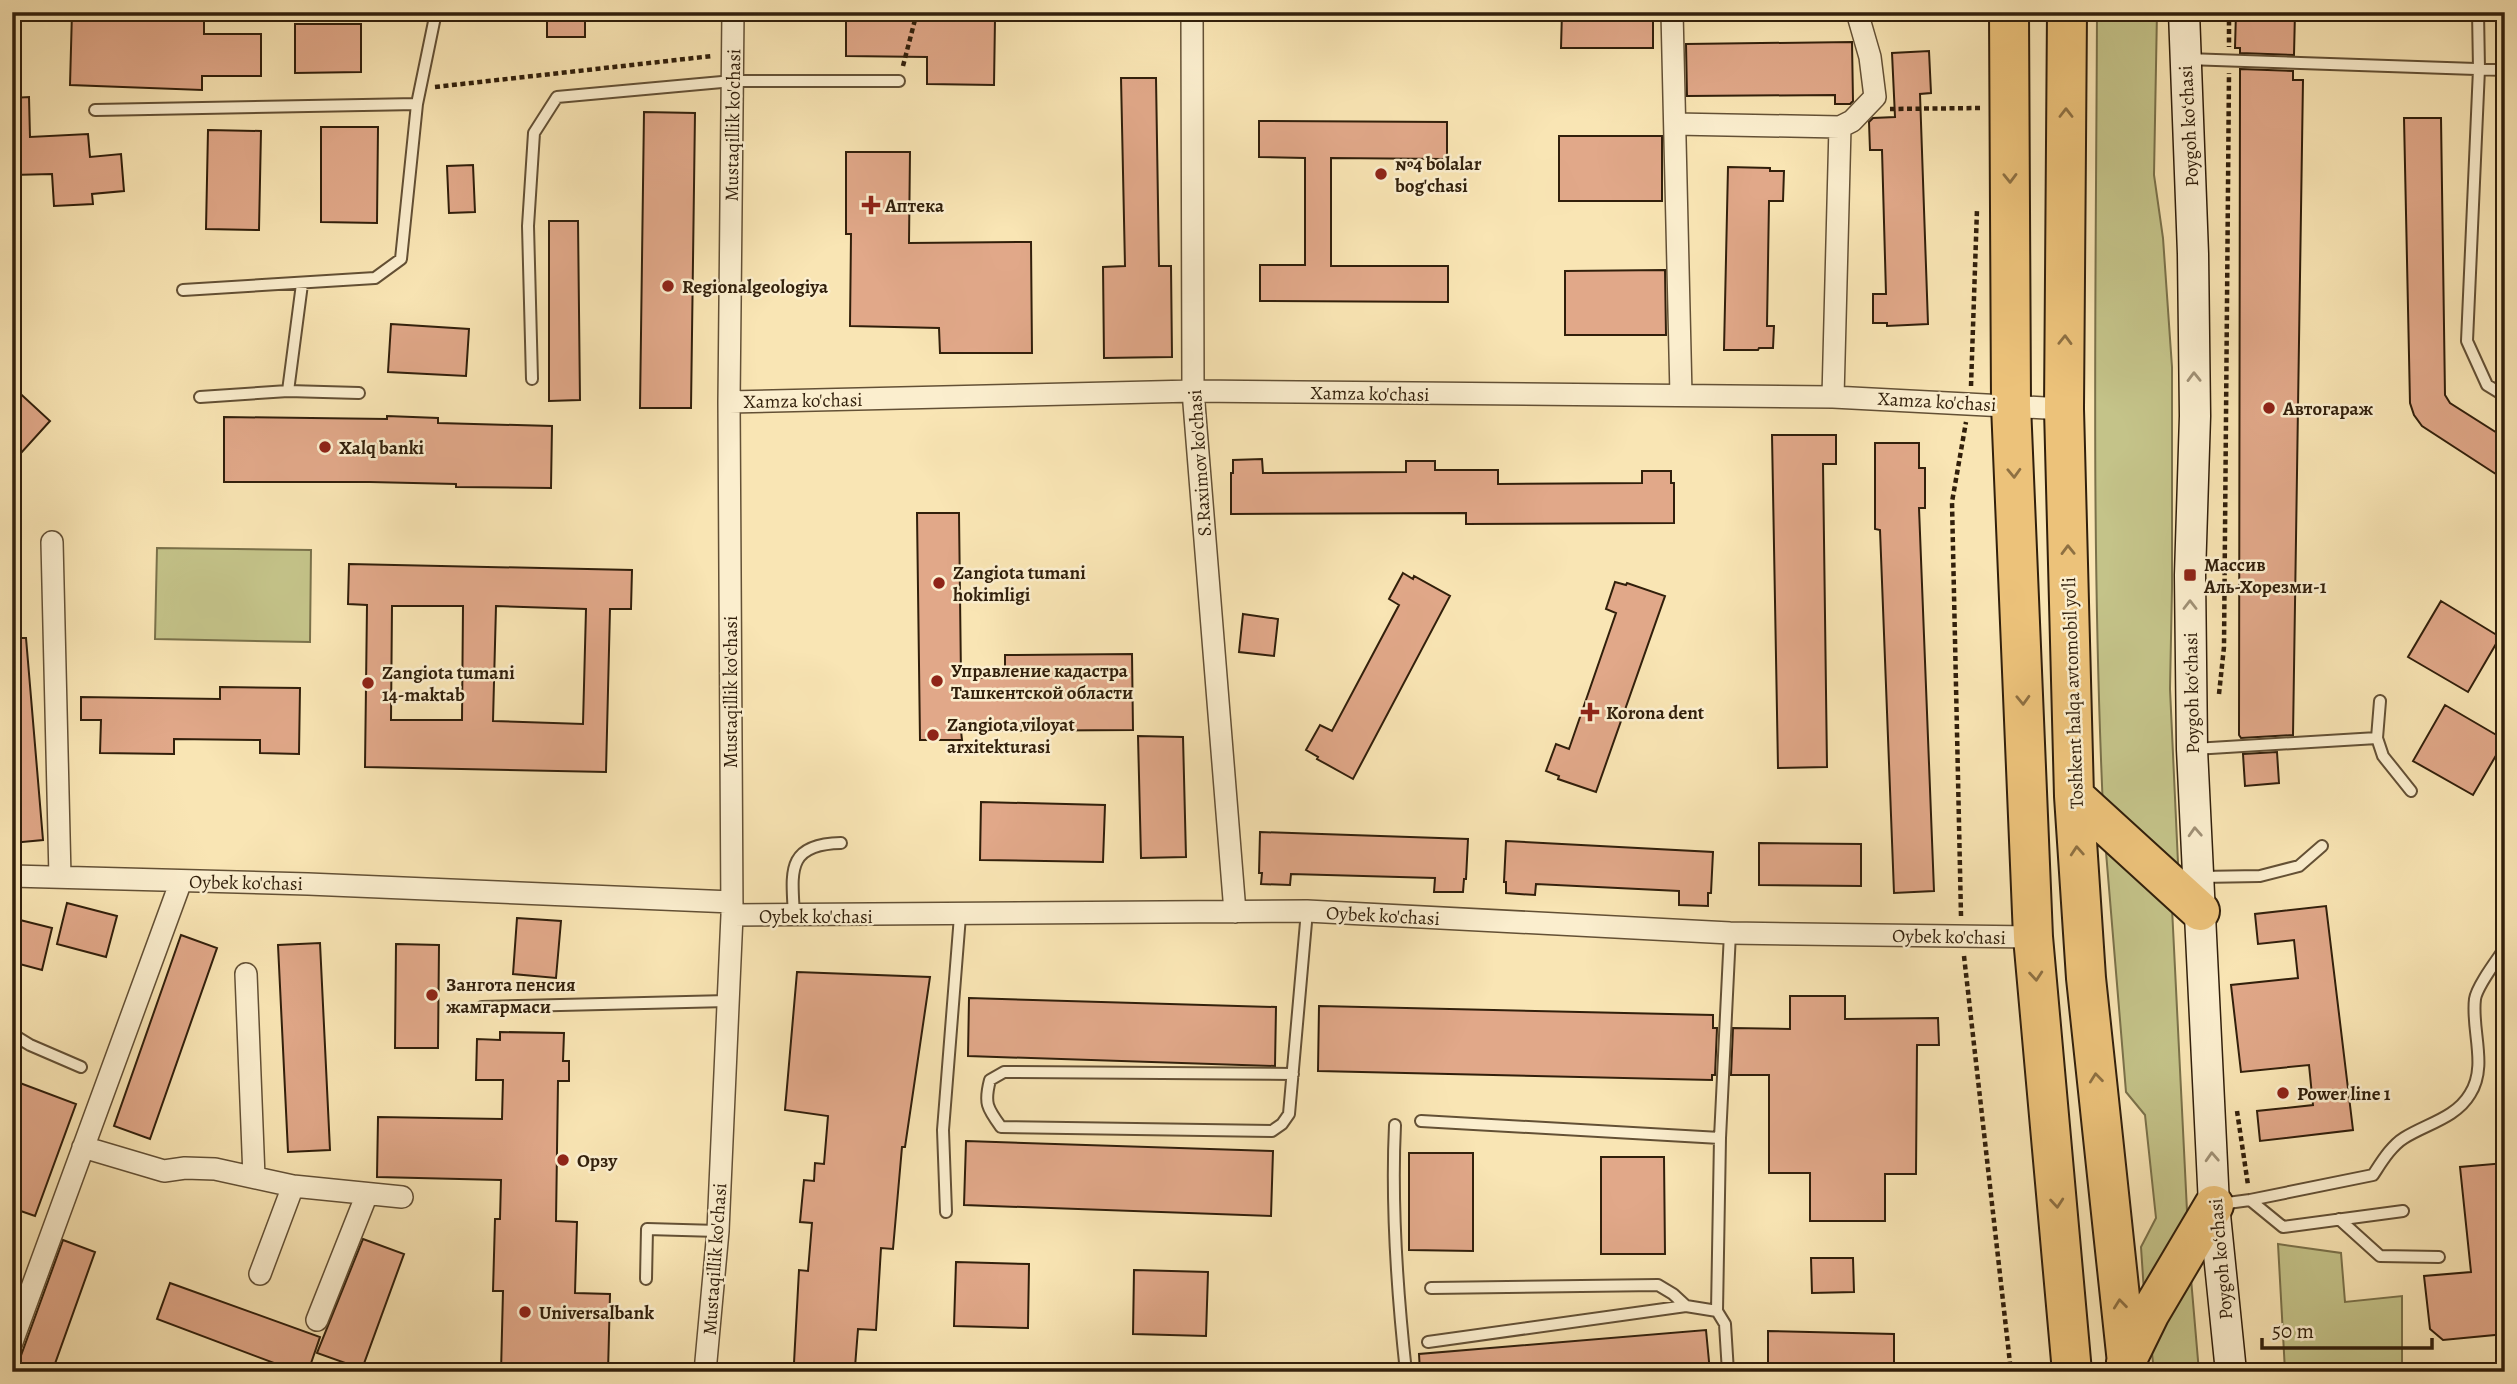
<svg xmlns="http://www.w3.org/2000/svg" width="2517" height="1384" viewBox="0 0 2517 1384" font-family="Alegreya,serif">
<rect width="100%" height="100%" fill="#f9e5b4"/>
<filter id="stains"><feTurbulence type="fractalNoise" baseFrequency=".00286" numOctaves="4"/><feColorMatrix values="0 0 0 0 .2 0 0 0 0 .09 0 0 0 0 .02 0 0 0 .5 -.17"/></filter>
<radialGradient id="worn" r=".72"><stop offset=".6" stop-color="#630" stop-opacity="0"/><stop offset="1" stop-color="#630" stop-opacity=".3"/></radialGradient>
<!-- green -->
<path fill="#c4c389" stroke="#7a714a" stroke-width="2" d="M2097 12H2157L2154 175 2163 238 2172 367V588L2170 689 2178 863 2169 870 2103 808C2091 543 2096 277 2097 12Z
M157 548 311 550 310 642 155 639Z
M2106 852 2172 908 2188 1231 2144 1292 2141 1247 2156 1218 2145 1115 2126 1092Z
M2278 1244 2341 1253 2345 1302 2402 1296V1370L2285 1371Z
M2190 1267 2199 1372H2154L2152 1353 2162 1319Z"/>
<!-- building -->
<path fill="#e1a889" stroke="#311f0b" stroke-width="2" fill-rule="evenodd" d="M72 12 204 16V34H261V76H202V90L70 85Z
M547 12H585V37H547Z
M846 12H894V17L995 19 994 85 927 84V57L846 56Z
M1562 12H1653V48H1561Z
M2236 12H2295L2294 55 2240 53V48H2235Z
M295 24H361V72L295 73Z
M1852 42 1853 101 1850 104H1835V95L1687 96 1686 44Z
M1929 51 1931 93 1920 94 1928 324 1887 326V323H1873V294H1886L1882 150H1870L1869 122 1873 118 1895 117 1892 53Z
M2240 69 2293 71V80H2303L2293 735 2241 738 2239 735Z
M1121 78H1156L1159 266H1171L1172 357 1104 358 1103 267 1125 266Z
M29 97 30 137 88 134 90 157 121 154 124 191 92 194 93 204 54 206 52 174 12 175V98Z
M644 112 695 113 691 408H640Z
M2404 118H2441L2445 395 2450 403 2505 438V480L2422 426 2414 415 2410 403Z
M1259 121 1447 122V159L1331 158V266H1448V302L1260 301V265H1305V158L1259 157Z
M321 127H378L377 223 321 222Z
M208 130 261 131 259 230 206 229Z
M1559 136H1662V201H1559Z
M846 152H910L909 243 1031 242 1032 353H940L939 328 850 326 851 234H846Z
M473 165 475 212 449 213 447 166Z
M1728 167 1770 168V171H1784L1783 201H1769L1767 326H1774L1773 348H1759L1758 350H1724Z
M549 221H578L580 400 549 401Z
M1665 270 1666 335H1565V271Z
M391 324 469 329 466 376 388 372Z
M12 386 50 421 12 463Z
M387 416 438 418V423L552 426 551 488 456 487V484L370 482H224V417L387 419Z
M1772 435H1836V464H1823L1827 767 1778 768Z
M1875 443H1919V468H1925V508H1919L1934 891 1894 893 1880 530 1875 529Z
M1262 459 1263 473 1406 472V461H1435V470H1498V484L1642 483V471H1671V483H1674V523L1466 524V513L1231 514V473H1233V460Z
M917 513H959L961 678H1005V655L1132 654 1133 730 961 731 962 740H920Z
M349 564 632 570 631 609H610L606 772 365 767 367 605 348 604ZM392 606H463L462 720H391ZM496 606 586 609 583 724 493 721Z
M1403 573 1413 579 1414 576 1450 596 1353 779 1317 759 1318 757 1306 750 1320 725 1332 731 1399 605 1389 599Z
M1615 582 1626 585 1627 583 1665 596 1596 792 1558 779 1559 776 1546 771 1556 744 1569 749 1616 613 1606 609Z
M2441 601 2500 637 2468 692 2408 657Z
M1243 614 1278 619 1274 656 1239 652Z
M12 638H26L43 840 12 843Z
M220 687 300 688 299 754 260 753V740L174 739V754L100 753 101 720H81V697L220 699Z
M2445 705 2505 740 2473 795 2413 761Z
M1138 736 1183 737 1186 857 1141 858Z
M2277 752 2279 783 2245 786 2243 754Z
M981 802 1105 805 1103 862 980 860Z
M1260 832 1468 839 1466 879H1464L1463 892H1434L1435 878 1291 874 1290 885 1261 884 1262 873H1259Z
M1506 841 1713 852 1711 893H1708V906L1679 905V891L1536 884 1535 895 1506 893V882H1504Z
M1759 843 1861 844V886L1759 885Z
M67 903 117 916 106 957 57 944Z
M2326 906 2353 1130 2260 1141 2257 1111 2313 1105 2309 1065 2241 1072 2231 985 2298 978 2294 940 2258 944 2255 914Z
M12 918 52 928 42 970 12 962Z
M517 918 561 921 556 978 513 974Z
M181 935 217 948 150 1139 114 1126Z
M320 943 330 1150 288 1152 278 945Z
M396 944 439 945 438 1048H395Z
M797 972 930 977 905 1147H902L893 1249 881 1248 876 1330 858 1329 855 1367 794 1363 799 1270 808 1271 812 1223 800 1222 804 1180 814 1181 815 1163 824 1164 828 1116 785 1110Z
M1790 996H1845V1019L1938 1018 1939 1045H1917L1916 1174H1885V1221H1810V1173H1769V1075H1731L1733 1028 1790 1029Z
M969 998 1276 1007 1275 1066 968 1056Z
M1319 1006 1713 1015V1028H1717L1715 1075H1712V1080L1318 1071Z
M500 1032 564 1033 563 1061H569V1081H558L556 1221 577 1222 575 1293 610 1294 608 1372H501L503 1291H493L495 1219H500L501 1180 377 1177 378 1117 502 1119 503 1080H476L477 1039 500 1040Z
M12 1080 76 1104 35 1216 12 1208Z
M966 1141 1273 1151 1271 1216 964 1205Z
M1409 1153H1473V1251L1409 1250Z
M1601 1157H1664L1665 1254H1601Z
M2505 1163V1334L2443 1340 2430 1329 2424 1276 2471 1272 2460 1167Z
M363 1239 404 1254 362 1369 317 1353Z
M63 1240 95 1252 52 1372H15Z
M1811 1258H1853L1854 1292 1812 1293Z
M956 1262 1029 1264 1028 1328 954 1326Z
M1134 1270 1208 1272 1206 1336 1133 1334Z
M170 1283 320 1337 308 1372H298L157 1319Z
M1706 1330 1710 1372H1420L1419 1354Z
M1768 1331 1894 1334V1372H1768Z"/>
<g fill="none" stroke-linecap="round" stroke-linejoin="round">
<defs>
<path id="lane" d="M2478 12 2479 69 2467 341 2487 385 2505 396
M2187 59 2505 70
M95 110 417 104
M183 290 375 278 401 259 417 104 436 12
M532 379 528 226 534 133 557 97 733 81H899
M288 391 302 284
M200 397 288 391 359 393
M2380 701 2377 738 2383 756 2411 791
M2194 749 2377 738
M2200 877 2260 876 2299 866 2322 846
M794 916C792 873 785 844 841 843
M482 1007 728 1001
M12 1034 30 1045 81 1067
M1293 1074 1004 1072 990 1080C984 1103 987 1108 1001 1127L1272 1131 1282 1124 1289 1114 1307 911
M1421 1121 1720 1138
M1395 1125C1391 1207 1397 1290 1406 1372
M2250 1200 2283 1227 2403 1211
M2220 1204 2250 1200 2373 1175C2381 1163 2391 1146 2404 1138 2426 1124 2456 1118 2470 1094 2488 1066 2471 1030 2475 999 2477 986 2497 960 2505 948
M946 1212 943 1130 960 916
M2339 1219 2380 1256 2439 1257
M646 1279 647 1229 718 1231
M1431 1288 1658 1285 1673 1294 1686 1306
M1717 1311 1720 1138 1730 933
M1428 1342 1686 1306 1717 1311 1725 1324 1728 1372"/>
<path id="street" d="M1192 12 1193 391 1235 912
M1672 12 1681 395
M1675 124 1840 127
M1833 397 1840 127 1852 121 1875 97 1870 57 1857 12
M729 402 1193 391 1833 397 2064 409
M52 542 60 877
M12 876 308 884 732 902
M732 915 1307 911 1730 933 2033 937
M246 974 254 1177
M83 1147 164 1171 185 1168 215 1169 293 1186 402 1197
M260 1274 293 1186
M317 1320 367 1194
M12 1342 181 881
M705 1372 718 1231 732 915 729 402 733 12"/>
<path id="secondary" d="M2184 12 2193 254 2195 416 2190 575 2192 749 2214 1205 2231 1372"/>
<path id="highway" d="M2009 12 2011 405 2033 937 2072 1372
M2067 12 2064 409 2074 796 2086 978 2128 1372
M2074 796 2200 911
M2126 1362 2150 1313 2214 1205"/>
</defs>
<!-- lane casing -->
<use href="#lane" stroke="#635035" stroke-width="14"/>
<!-- street casing -->
<use href="#street" stroke="#635035" stroke-width="24"/>
<!-- secondary casing -->
<use href="#secondary" stroke="#311f0b" stroke-width="33"/>
<!-- highway casing -->
<use href="#highway" stroke="#311f0b" stroke-width="42"/>
<!-- path -->
<path stroke="#311f0b" stroke-width="4.5" stroke-dasharray="5 3.5" stroke-linecap="butt" d="M2229 12V47
M903 66 917 12
M435 87 712 56
M1890 109 1980 108
M1971 386 1977 209
M2219 694 2224 647 2229 73
M1961 916 1952 502 1966 422
M1964 956 2011 1372
M2237 1111 2248 1185"/>
<!-- lane -->
<use href="#lane" stroke="#fbeece" stroke-width="10"/>
<!-- street -->
<use href="#street" stroke="#fbeece" stroke-width="21"/>
<!-- secondary -->
<use href="#secondary" stroke="#fbeece" stroke-width="30"/>
<!-- highway -->
<use href="#highway" stroke="#ecc27a" stroke-width="38"/>
</g>
<!-- one-way arrows -->
<defs><path id="oneway-chevron" d="M-2-3.5L2.5 0L-2 3.5" fill="none" stroke-width="1.6" stroke-linecap="round" stroke-linejoin="round" transform="scale(1.75)"/></defs>
<g stroke="#8e7042">
<use href="#oneway-chevron" transform="translate(2066 113) rotate(-90)"/>
<use href="#oneway-chevron" transform="translate(2010 178) rotate(89)"/>
<use href="#oneway-chevron" transform="translate(2065 340) rotate(-89)"/>
<use href="#oneway-chevron" transform="translate(2014 473) rotate(88)"/>
<use href="#oneway-chevron" transform="translate(2068 550) rotate(-91)"/>
<use href="#oneway-chevron" transform="translate(2023 700) rotate(88)"/>
<use href="#oneway-chevron" transform="translate(2077 851) rotate(-94)"/>
<use href="#oneway-chevron" transform="translate(2036 976) rotate(85)"/>
<use href="#oneway-chevron" transform="translate(2096 1078) rotate(-96)"/>
<use href="#oneway-chevron" transform="translate(2057 1203) rotate(85)"/>
<use href="#oneway-chevron" transform="translate(2120 1304) rotate(-96)"/>
</g>
<g stroke="#a09176">
<use href="#oneway-chevron" transform="translate(2194 377) rotate(-91)"/>
<use href="#oneway-chevron" transform="translate(2190 605) rotate(-90)"/>
<use href="#oneway-chevron" transform="translate(2195 832) rotate(-93)"/>
<use href="#oneway-chevron" transform="translate(2212 1157) rotate(-93)"/>
</g>
<!-- markers -->
<g fill="#8f2418" stroke="#fbeece" stroke-width="2.5">
<circle cx="1381" cy="174" r="7"/>
<path d="M867.5 194.5h7v7h7v7h-7v7h-7v-7h-7v-7h7z"/>
<circle cx="668" cy="286" r="7"/>
<circle cx="2269" cy="408" r="7"/>
<circle cx="325" cy="447" r="7"/>
<rect x="2183" y="568" width="14" height="14" rx="3.5"/>
<circle cx="939" cy="583" r="7"/>
<circle cx="937" cy="681" r="7"/>
<circle cx="368" cy="683" r="7"/>
<path d="M1586.5 701.5h7v7h7v7h-7v7h-7v-7h-7v-7h7z"/>
<circle cx="933" cy="735" r="7"/>
<circle cx="432" cy="995" r="7"/>
<circle cx="2283" cy="1093" r="7"/>
<circle cx="563" cy="1160" r="7"/>
<circle cx="525" cy="1312" r="7"/>
</g>
<g text-anchor="middle" stroke-width="5" stroke-linejoin="round" paint-order="stroke">
<!-- street labels -->
<g font-size="19" fill="#311f0b" stroke="#fbeece">
<text transform="translate(732 125) rotate(-89)" y="7">Mustaqillik ko'chasi</text>
<text transform="translate(2188 126) rotate(-93)" y="7">Poygoh koʻchasi</text>
<text transform="translate(1370 393) rotate(1)" y="7">Xamza ko'chasi</text>
<text transform="translate(803 400) rotate(-1)" y="7">Xamza ko'chasi</text>
<text transform="translate(1937 401) rotate(3)" y="7">Xamza ko'chasi</text>
<text transform="translate(1199 463) rotate(-94)" y="7">S.Raximov ko'chasi</text>
<text transform="translate(730 692) rotate(-90)" y="7">Mustaqillik ko'chasi</text>
<text transform="translate(2072 693) rotate(-92)" y="7">Toshkent halqa avtomobil yo'li</text>
<text transform="translate(2191 693) rotate(-91)" y="7">Poygoh koʻchasi</text>
<text transform="translate(246 882) rotate(1)" y="7">Oybek ko'chasi</text>
<text transform="translate(1383 915) rotate(3)" y="7">Oybek ko'chasi</text>
<text x="816" y="923">Oybek ko'chasi</text>
<text transform="translate(1949 936) rotate(1)" y="7">Oybek ko'chasi</text>
<text transform="translate(714 1259) rotate(-86)" y="7">Mustaqillik ko'chasi</text>
<text transform="translate(2220 1259) rotate(-95)" y="7">Poygoh koʻchasi</text>
</g>
<!-- poi labels -->
<g font-size="19" font-weight="bold" fill="#311f0b" stroke="#fbeece" text-anchor="start">
<text x="1395" y="170">№4 bolalar<tspan x="1395" dy="22">bog'chasi</tspan></text>
<text x="885" y="212">Аптека</text>
<text x="682" y="293">Regionalgeologiya</text>
<text x="2283" y="415">Автогараж</text>
<text x="339" y="454">Xalq banki</text>
<text x="2204" y="571">Массив<tspan x="2204" dy="22">Аль-Хорезми-1</tspan></text>
<text x="953" y="579">Zangiota tumani<tspan x="953" dy="22">hokimligi</tspan></text>
<text x="951" y="677">Управление кадастра<tspan x="951" dy="22">Ташкентской области</tspan></text>
<text x="382" y="679">Zangiota tumani<tspan x="382" dy="22">14-maktab</tspan></text>
<text x="1606" y="719">Korona dent</text>
<text x="947" y="731">Zangiota viloyat<tspan x="947" dy="22">arxitekturasi</tspan></text>
<text x="446" y="991">Зангота пенсия<tspan x="446" dy="22">жамгармаси</tspan></text>
<text x="2297" y="1100">Power line 1</text>
<text x="577" y="1167">Орзу</text>
<text x="539" y="1319">Universalbank</text>
</g>
</g>
<!-- margin -->
<rect width="2517" height="1384" fill="none" stroke="#f9e5b4" stroke-width="42"/>
<rect x="14" y="14" width="2489" height="1356" fill="none" stroke="#311f0b" stroke-width="3.5"/>
<rect x="21" y="21" width="2475" height="1342" fill="none" stroke="#311f0b" stroke-width="2"/>
<!-- scale -->
<path d="M2262 1338v10h170v-10" fill="none" stroke="#311f0b" stroke-width="3.5"/>
<text x="2272" y="1338" font-size="21" fill="#311f0b" stroke="#fbeece" stroke-width="5" paint-order="stroke">50 m</text>
<rect width="100%" height="100%" filter="url(#stains)"/>
<rect width="100%" height="100%" fill="url(#worn)"/>
</svg>
